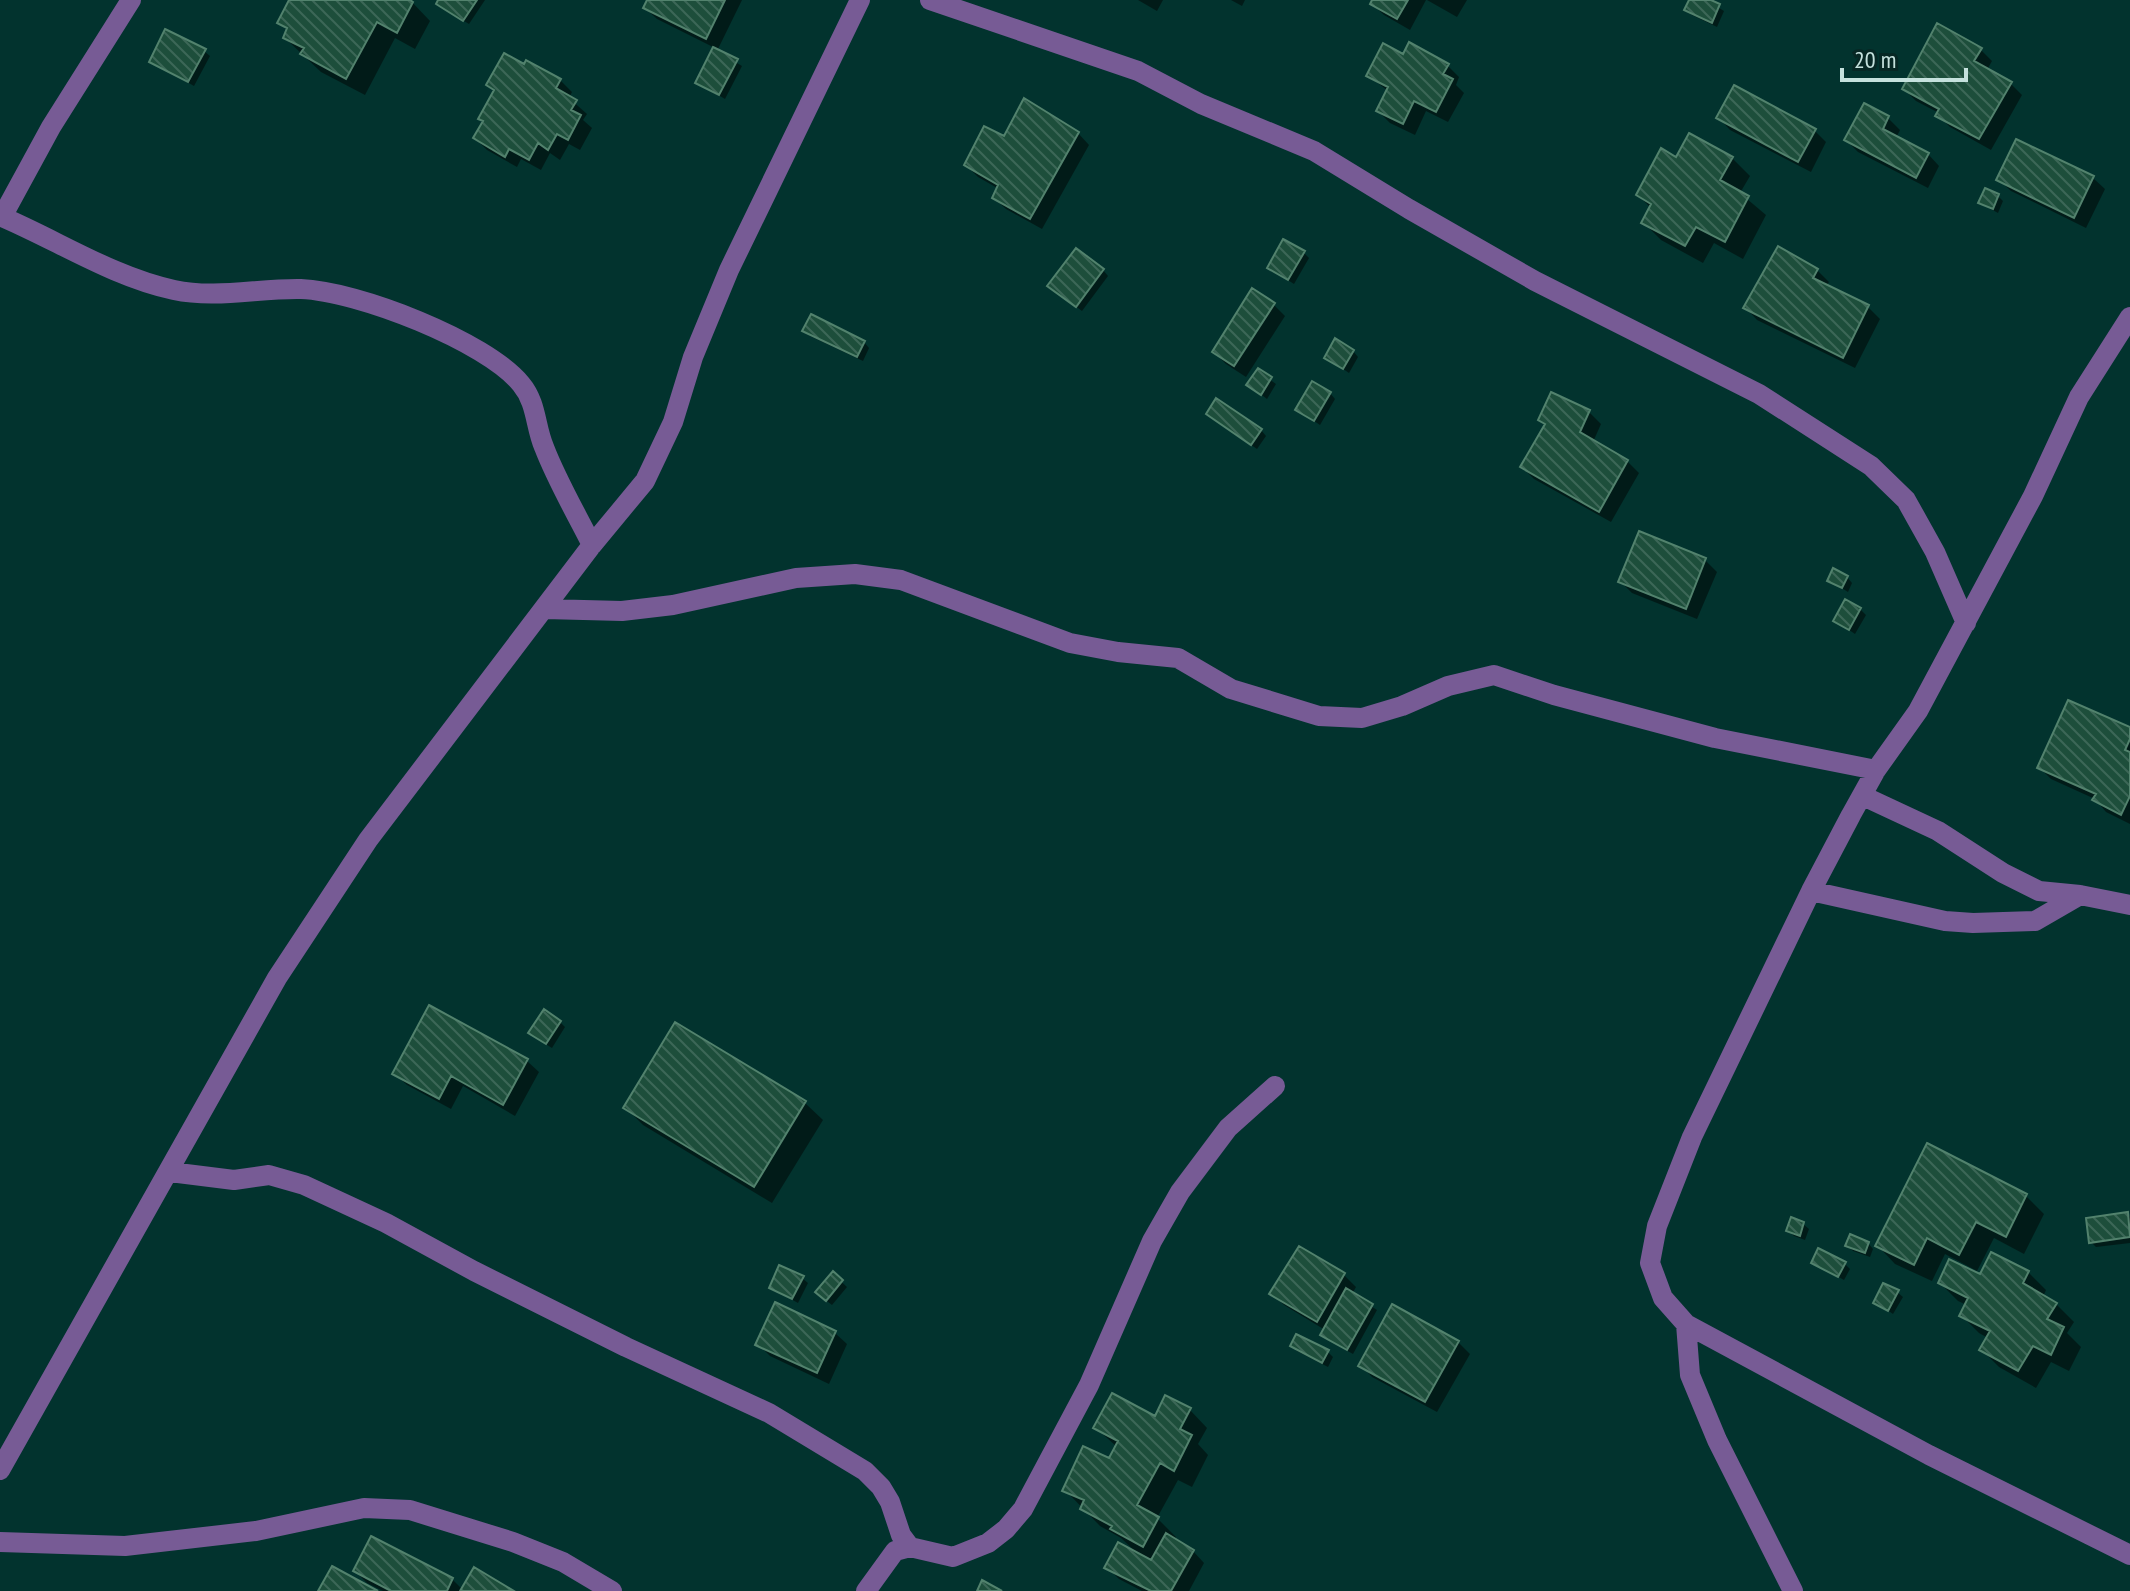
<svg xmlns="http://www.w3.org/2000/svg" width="2130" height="1591" viewBox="0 0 2130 1591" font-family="'PT Sans Narrow',sans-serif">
<defs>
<pattern id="building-back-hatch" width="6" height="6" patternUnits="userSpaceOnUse" patternTransform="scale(2)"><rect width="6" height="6" fill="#1d4e3b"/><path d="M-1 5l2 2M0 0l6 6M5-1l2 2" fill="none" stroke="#3c6757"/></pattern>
</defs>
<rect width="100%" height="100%" fill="#02332e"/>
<!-- shadow -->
<path fill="#0007" d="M291 0H410L430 21 415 49 395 38 365 95 321 72 285 38 288 31 280 22Z
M441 0H485L469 24 444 9Z
M649 0H742L717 51 742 66 725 99 698 83 715 48 657 19 645 8Z
M1138 0H1163L1157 11Z
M1231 0H1245L1242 6Z
M1374 0H1426L1410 30 1384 15 1372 4Z
M1427 0H1467L1457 17Z
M1691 0H1706L1724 11 1717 27 1692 15 1687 10Z
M1980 49 1992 61 1987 70 2010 83 2022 95 1991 150 1950 127 1938 115 1939 113 1916 101 1904 89Z
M204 51 210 56 194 86 151 61Z
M1404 56 1448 66 1459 77 1456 85 1464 93 1448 122 1426 111 1415 135 1390 123 1378 111 1388 91 1369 76Z
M560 80 572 92 569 98 587 114 583 120 592 128 580 150 569 144 560 160 550 153 541 170 521 159 517 167 487 150 475 138 484 122 495 92 488 85Z
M1864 106 1888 118 1900 130 1896 138 1928 154 1939 166 1928 188 1858 152 1846 140Z
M1719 118 1815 131 1826 142 1811 172 1730 130Z
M1078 133 1089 145 1042 229 1006 209 994 198 999 189 978 177 966 165 1004 139Z
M1732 158 1750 176 1740 193 1766 215 1743 259 1714 243 1703 263 1661 240 1644 223 1651 208 1638 195 1677 160Z
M2093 178 2105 189 2086 228 2011 191 1999 180Z
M1998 196 2003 201 1998 213 1980 203Z
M1303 252 1309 258 1294 284 1269 268Z
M1103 270 1108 276 1082 311 1055 291Z
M1817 270 1829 282 1826 286 1868 307 1880 319 1855 368 1757 320 1746 308Z
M1273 304 1285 316 1246 377 1226 364 1214 352Z
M805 331 864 342 869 348 863 361 810 336Z
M1353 351 1358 357 1349 373 1326 357Z
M1258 371 1276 384 1267 399 1249 385Z
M1330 393 1335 399 1320 425 1298 410Z
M1552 395 1589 412 1601 424 1593 442 1627 461 1639 473 1611 522 1534 479 1522 467 1546 425 1540 420Z
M1214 419 1261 430 1266 436 1257 449Z
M1705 560 1717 572 1697 619 1632 593 1620 581Z
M1847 577 1852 583 1848 592 1829 580Z
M1860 609 1866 615 1855 634 1836 621Z
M2130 730V824L2106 812 2095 799 2051 779 2040 768Z
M430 1008 527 1061 539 1072 515 1116 463 1086 451 1109 407 1085 395 1074Z
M560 1022 565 1027 552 1048 536 1038Z
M805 1103 823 1120 772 1203 643 1125 626 1108Z
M2026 1196 2044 1214 2024 1254 1994 1238 1977 1271 1945 1254 1932 1281 1895 1264 1878 1246Z
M2128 1214 2130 1217V1243L2096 1247 2091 1242Z
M1803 1224 1809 1229 1805 1240 1794 1236 1788 1230Z
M1868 1243 1873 1249 1870 1257 1853 1251 1848 1246Z
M1300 1248 1344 1275 1356 1287 1352 1294 1377 1310 1353 1354 1328 1340 1323 1335 1325 1330 1284 1305 1272 1293Z
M1813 1262 1845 1264 1850 1269 1844 1280Z
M2028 1272 2046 1290 2043 1297 2056 1304 2074 1322 2067 1333 2081 1347 2069 1371 2051 1362 2036 1388 1999 1367 1982 1350 1988 1338 1979 1333 1961 1315 1967 1305 1958 1301 1940 1283Z
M833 1274 847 1287 832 1305 823 1298Z
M802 1278 808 1283 798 1303 771 1288Z
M1897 1292 1903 1297 1893 1314 1876 1302Z
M776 1305 835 1333 847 1344 829 1384 770 1356 758 1344Z
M1297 1336 1328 1352 1333 1357 1328 1367 1297 1351 1292 1346Z
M1458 1342 1470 1354 1437 1412 1372 1377 1361 1365Z
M1190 1410 1207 1428 1198 1444 1208 1455 1192 1487 1178 1480 1157 1518 1176 1537 1174 1540 1193 1551 1204 1563 1189 1591H1142L1119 1579 1107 1567 1137 1553 1121 1538 1100 1526 1065 1490 1109 1460 1117 1447 1096 1428 1156 1418Z
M355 1571 452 1579 463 1590 510 1591H383L367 1583Z"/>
<!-- building -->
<path fill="url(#building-back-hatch)" stroke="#52826d" stroke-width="2" d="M289 0H410L413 2 397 33 377 22 346 79 300 54 304 48 283 38 287 28 277 23Z
M438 0H477L463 21 436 4Z
M647 0H725L706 39 643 8Z
M1372 0H1408L1397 19 1370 4Z
M1689 0H1711L1720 4 1712 23 1684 10Z
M1937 23 1982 48 1974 61 2012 82 1979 139 1935 116 1939 109 1902 89Z
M165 29 206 49 188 82 149 62Z
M1409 42 1449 64 1443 74 1453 79 1436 112 1414 101 1403 124 1376 111 1388 87 1366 76 1383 43 1403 54Z
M713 47 738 59 719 95 695 83Z
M504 53 524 64 526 60 561 79 556 88 577 100 571 110 581 115 568 140 557 134 548 150 538 143 529 160 509 149 505 157 473 138 483 121 478 119 494 90 486 85Z
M1734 85 1816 129 1798 162 1716 118Z
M1024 98 1079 132 1030 219 992 198 998 185 964 165 984 126 1004 136Z
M1864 103 1889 116 1883 129 1929 153 1916 178 1844 140Z
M1689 133 1733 157 1720 180 1749 196 1725 242 1696 227 1685 246 1641 223 1651 204 1636 195 1661 148 1676 157Z
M2016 139 2094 176 2074 218 1996 180Z
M1985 188 1999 194 1993 209 1978 203Z
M1283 239 1305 251 1288 280 1267 268Z
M1778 246 1818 269 1813 278 1869 305 1843 358 1743 308Z
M1076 248 1104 269 1076 307 1047 286Z
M1252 288 1275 303 1234 366 1212 352Z
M811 314 865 341 857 357 802 331Z
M1335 338 1354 350 1343 369 1324 358Z
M1258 368 1272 377 1261 395 1246 385Z
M1312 381 1331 392 1314 421 1295 410Z
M1551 392 1590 410 1580 432 1628 460 1599 512 1520 467 1545 424 1538 420Z
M1216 398 1262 429 1251 445 1206 414Z
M1639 531 1706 558 1686 609 1618 582Z
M1833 568 1848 576 1842 588 1827 581Z
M1845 599 1861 608 1849 630 1833 621Z
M2068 700 2130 727V739L2125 750 2130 752V796L2121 815 2092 800 2096 794 2037 768Z
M429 1005 528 1059 503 1105 451 1076 439 1099 392 1074Z
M544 1009 561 1021 546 1044 528 1033Z
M675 1022 806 1101 754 1187 623 1108Z
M1927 1143 2027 1194 2006 1237 1976 1222 1959 1255 1927 1238 1914 1265 1875 1246Z
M2128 1212 2130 1237 2089 1243 2086 1218Z
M1791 1217 1804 1222 1800 1236 1786 1231Z
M1850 1234 1869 1242 1865 1253 1845 1246Z
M1299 1246 1345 1273 1317 1322 1269 1294Z
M1818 1248 1846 1262 1838 1277 1811 1263Z
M1991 1252 2029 1271 2023 1283 2057 1303 2047 1319 2064 1327 2051 1355 2033 1346 2018 1371 1979 1350 1990 1331 1959 1316 1968 1298 1938 1283 1949 1259 1980 1274Z
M779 1265 804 1276 792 1299 769 1288Z
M833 1271 843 1280 826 1301 815 1292Z
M1883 1283 1899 1290 1888 1311 1873 1303Z
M1346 1288 1373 1304 1347 1350 1320 1335Z
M775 1302 836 1331 817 1373 755 1345Z
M1392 1304 1459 1341 1425 1402 1358 1366Z
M1296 1334 1329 1350 1322 1363 1290 1346Z
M1112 1393 1155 1416 1165 1395 1191 1408 1180 1429 1192 1435 1174 1471 1160 1463 1137 1505 1159 1517 1143 1547 1110 1529 1112 1526 1080 1509 1084 1500 1062 1491 1083 1446 1109 1458 1118 1441 1093 1428Z
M1166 1533 1194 1550 1171 1591H1151L1104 1568 1118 1542 1151 1560Z
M371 1536 453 1578 447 1591H391L353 1571Z
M332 1566 378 1591H318Z
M474 1567 514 1591H460Z
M982 1580 1002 1591H977Z"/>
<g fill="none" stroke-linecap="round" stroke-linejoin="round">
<!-- minor -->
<path stroke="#775b95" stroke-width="20" d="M930 0 1138 71 1201 104 1314 151 1409 209 1535 281 1759 394 1871 466 1906 500 1935 552 1966 623
M0 216C57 240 113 277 174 290 216 299 259 288 301 289 357 291 486 341 521 384 537 403 535 426 544 447 557 481 576 513 592 545
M2 217 51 127 131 0
M2130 317 2079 397 2033 496 1918 711 1876 770 1851 815 1811 891 1692 1137 1657 1226 1650 1263 1663 1298 1686 1324 1929 1455 2130 1555
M545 609 622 611 673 605 796 578 855 574 901 580 1070 643 1118 652 1178 658 1231 689 1319 716 1362 718 1402 706 1448 686 1494 675 1554 695 1715 738 1876 770
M1863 796 1938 831 2003 873 2039 891 2080 895 2130 905
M1811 891 1945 921 1973 923 2035 921 2080 895
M170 1172 234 1180 269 1175 304 1185 386 1223 474 1271 626 1347 769 1413 865 1471 881 1487 890 1502 901 1535 910 1547
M1686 1324 1690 1375 1717 1440 1793 1591
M0 1470 277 978 368 840 592 545 645 481 673 422 693 357 729 270 860 0
M0 1542 125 1546 256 1531 364 1508 410 1510 513 1542 563 1562 612 1591
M866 1591 895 1551 910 1547 953 1557 988 1543 1006 1529 1023 1509 1089 1385 1152 1241 1180 1192 1228 1128 1275 1086"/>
</g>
<!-- scale -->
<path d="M1842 68v12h124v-12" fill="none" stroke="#c5e1dd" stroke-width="4"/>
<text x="1854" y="68" font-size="24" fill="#c5e1dd" stroke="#072724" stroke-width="6" paint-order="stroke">20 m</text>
</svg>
